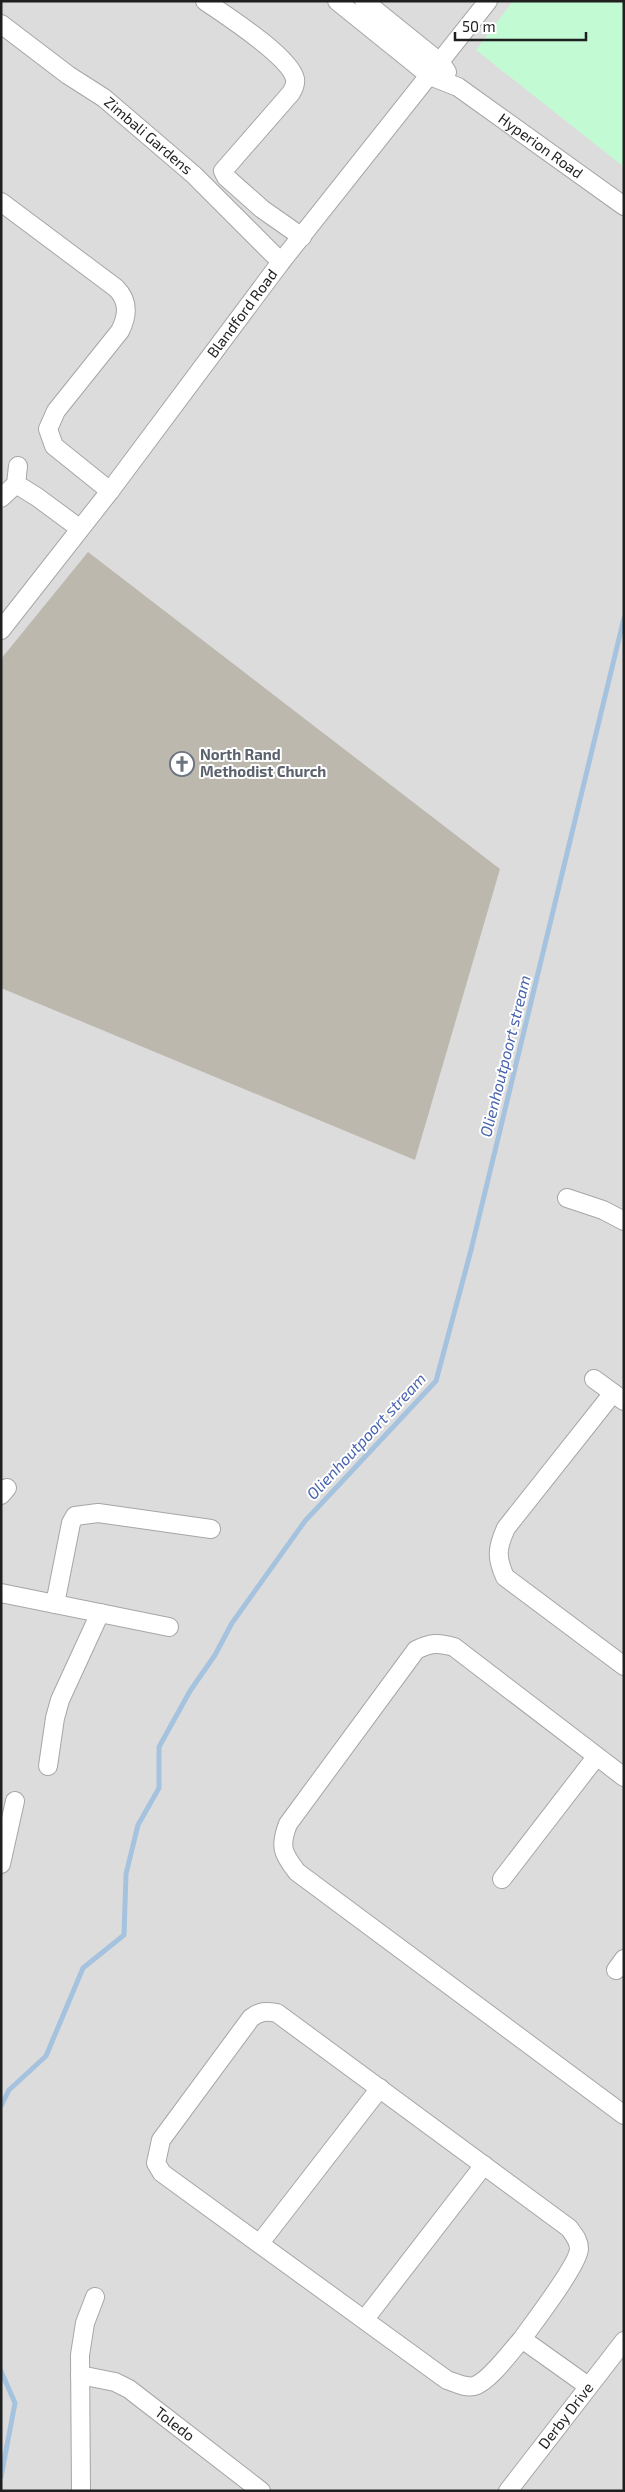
<svg xmlns="http://www.w3.org/2000/svg" width="625" height="2492" viewBox="0 0 625 2492" font-family="'Exo 2',sans-serif">
<rect width="100%" height="100%" fill="#f0efe5"/>
<!-- residential -->
<path fill="#dddcdc" d="M1 1H624V2491H1Z"/>
<!-- park -->
<path fill="#c2fad4" d="M513 1H624V167L476 50Z"/>
<g fill="none" stroke-linecap="round" stroke-linejoin="round">
<!-- stream -->
<path stroke="#a5c3de" stroke-width="5" d="M1 2106 9 2090 46 2056 83 1968 124 1935 126 1874 138 1825 159 1788V1747L190 1691 215 1655 232 1623 305 1521 436 1381 471 1250 624 618
M1 2371 15 2403 1 2477"/>
</g>
<!-- building -->
<path fill="#bcb8ae" d="M88 552 500 869 415 1160 1 988V659Z"/>
<g fill="none" stroke-linecap="round" stroke-linejoin="round">
<defs>
<g id="minor">
<path d="M205 1C225 15 290 56 295 79 296 84 294 88 291 93L223 171 226 177 262 209 302 237"/>
<path id="s1" d="M337 1 430 76 458 87 624 206"/>
<path d="M364 1 441 63 447 72"/>
<path id="s2" d="M1 24 68 75 104 98 194 175 281 262"/>
<path d="M1 202 116 288C129 301 128 315 120 331L56 411 48 429 54 446 110 491"/>
<path d="M16 484 37 497 79 528"/>
<path d="M1 498 16 484 18 466"/>
<path id="s3" d="M1 630 110 491 281 262 488 1"/>
<path d="M567 1198 603 1210 624 1221"/>
<path d="M594 1379 624 1401"/>
<path d="M613 1393 506 1528C497 1548 496 1557 505 1577L624 1666"/>
<path d="M1 1495 7 1488"/>
<path d="M1 1593 169 1627"/>
<path d="M55 1604 71 1523 75 1516 98 1513 211 1529"/>
<path d="M48 1766 55 1718 60 1700 100 1613"/>
<path d="M624 1777 454 1647C438 1642 430 1643 416 1650L288 1824C279 1847 283 1854 297 1872L624 2115"/>
<path d="M1 1864 15 1801"/>
<path d="M502 1879 596 1757"/>
<path d="M616 1970 624 1959"/>
<path d="M260 2243 380 2088"/>
<path d="M365 2319 484 2165"/>
<path d="M522 2339C511 2351 489 2382 474 2386 465 2388 456 2383 447 2380L162 2173 156 2163 161 2140 251 2018C260 2011 266 2011 277 2013L569 2228C574 2235 579 2240 579 2249 578 2265 534 2322 522 2339L588 2386"/>
<path id="s4" d="M80 2375 115 2382 129 2389 261 2491"/>
<path d="M81 2491 80 2355 85 2323 95 2297"/>
<path id="s5" d="M508 2491 624 2341"/>
</g>
</defs>
<!-- minor casing -->
<use href="#minor" stroke="#a6a6a6" stroke-width="20"/>
<!-- minor -->
<use href="#minor" stroke="#fff" stroke-width="18"/>
</g>
<!-- icons -->
<defs>
<symbol id="church-ring" viewBox="-11 -11 22 22"><circle r="9.5" fill="#fff" stroke="#6b7280" stroke-width="1.5"/><path d="M-1.2-6h2.4v3.5h3.3v2.4h-3.3V6h-2.4V-.1h-3.3v-2.4h3.3Z" fill="#6b7280"/></symbol>
</defs>
<g fill-rule="evenodd">
<use href="#church-ring" x="168" y="750" width="28" height="28"/>
</g>
<g text-anchor="middle" stroke-width="4" stroke-linejoin="round" paint-order="stroke">
<!-- street labels -->
<g font-size="15" fill="#1f1f1f" stroke="#fff">
<text dy="5" stroke="none"><textPath href="#s2" startOffset="185">Zimbali Gardens</textPath></text>
<text dy="5" stroke="none"><textPath href="#s1" startOffset="251">Hyperion Road</textPath></text>
<text dy="5" stroke="none"><textPath href="#s3" startOffset="398">Blandford Road</textPath></text>
<text dy="5" stroke="none"><textPath href="#s5" startOffset="95">Derby Drive</textPath></text>
<text dy="5" stroke="none"><textPath href="#s4" startOffset="109">Toledo</textPath></text>
</g>
<!-- worship labels -->
<g font-size="15" font-weight="bold" fill="#5b616d" stroke="#fff" text-anchor="start">
<text x="200" y="760">North Rand<tspan x="200" dy="17">Methodist Church</tspan></text>
</g>
<!-- water labels -->
<g font-size="16" font-style="italic" fill="#4a65af" stroke="#fff">
<text transform="translate(505 1056) rotate(-76)" y="6">Olienhoutpoort stream</text>
<text transform="translate(366 1436) rotate(-47)" y="6">Olienhoutpoort stream</text>
</g>
</g>
<!-- border -->
<rect width="625" height="2492" fill="none" stroke="#1f1f1f" stroke-width="5"/>
<!-- scale -->
<path d="M455 32v8h131v-8" fill="none" stroke="#1f1f1f" stroke-width="2.5"/>
<text x="462" y="32" font-size="15" fill="#1f1f1f" stroke="#ffffff" stroke-width="4" paint-order="stroke">50 m</text>
</svg>
